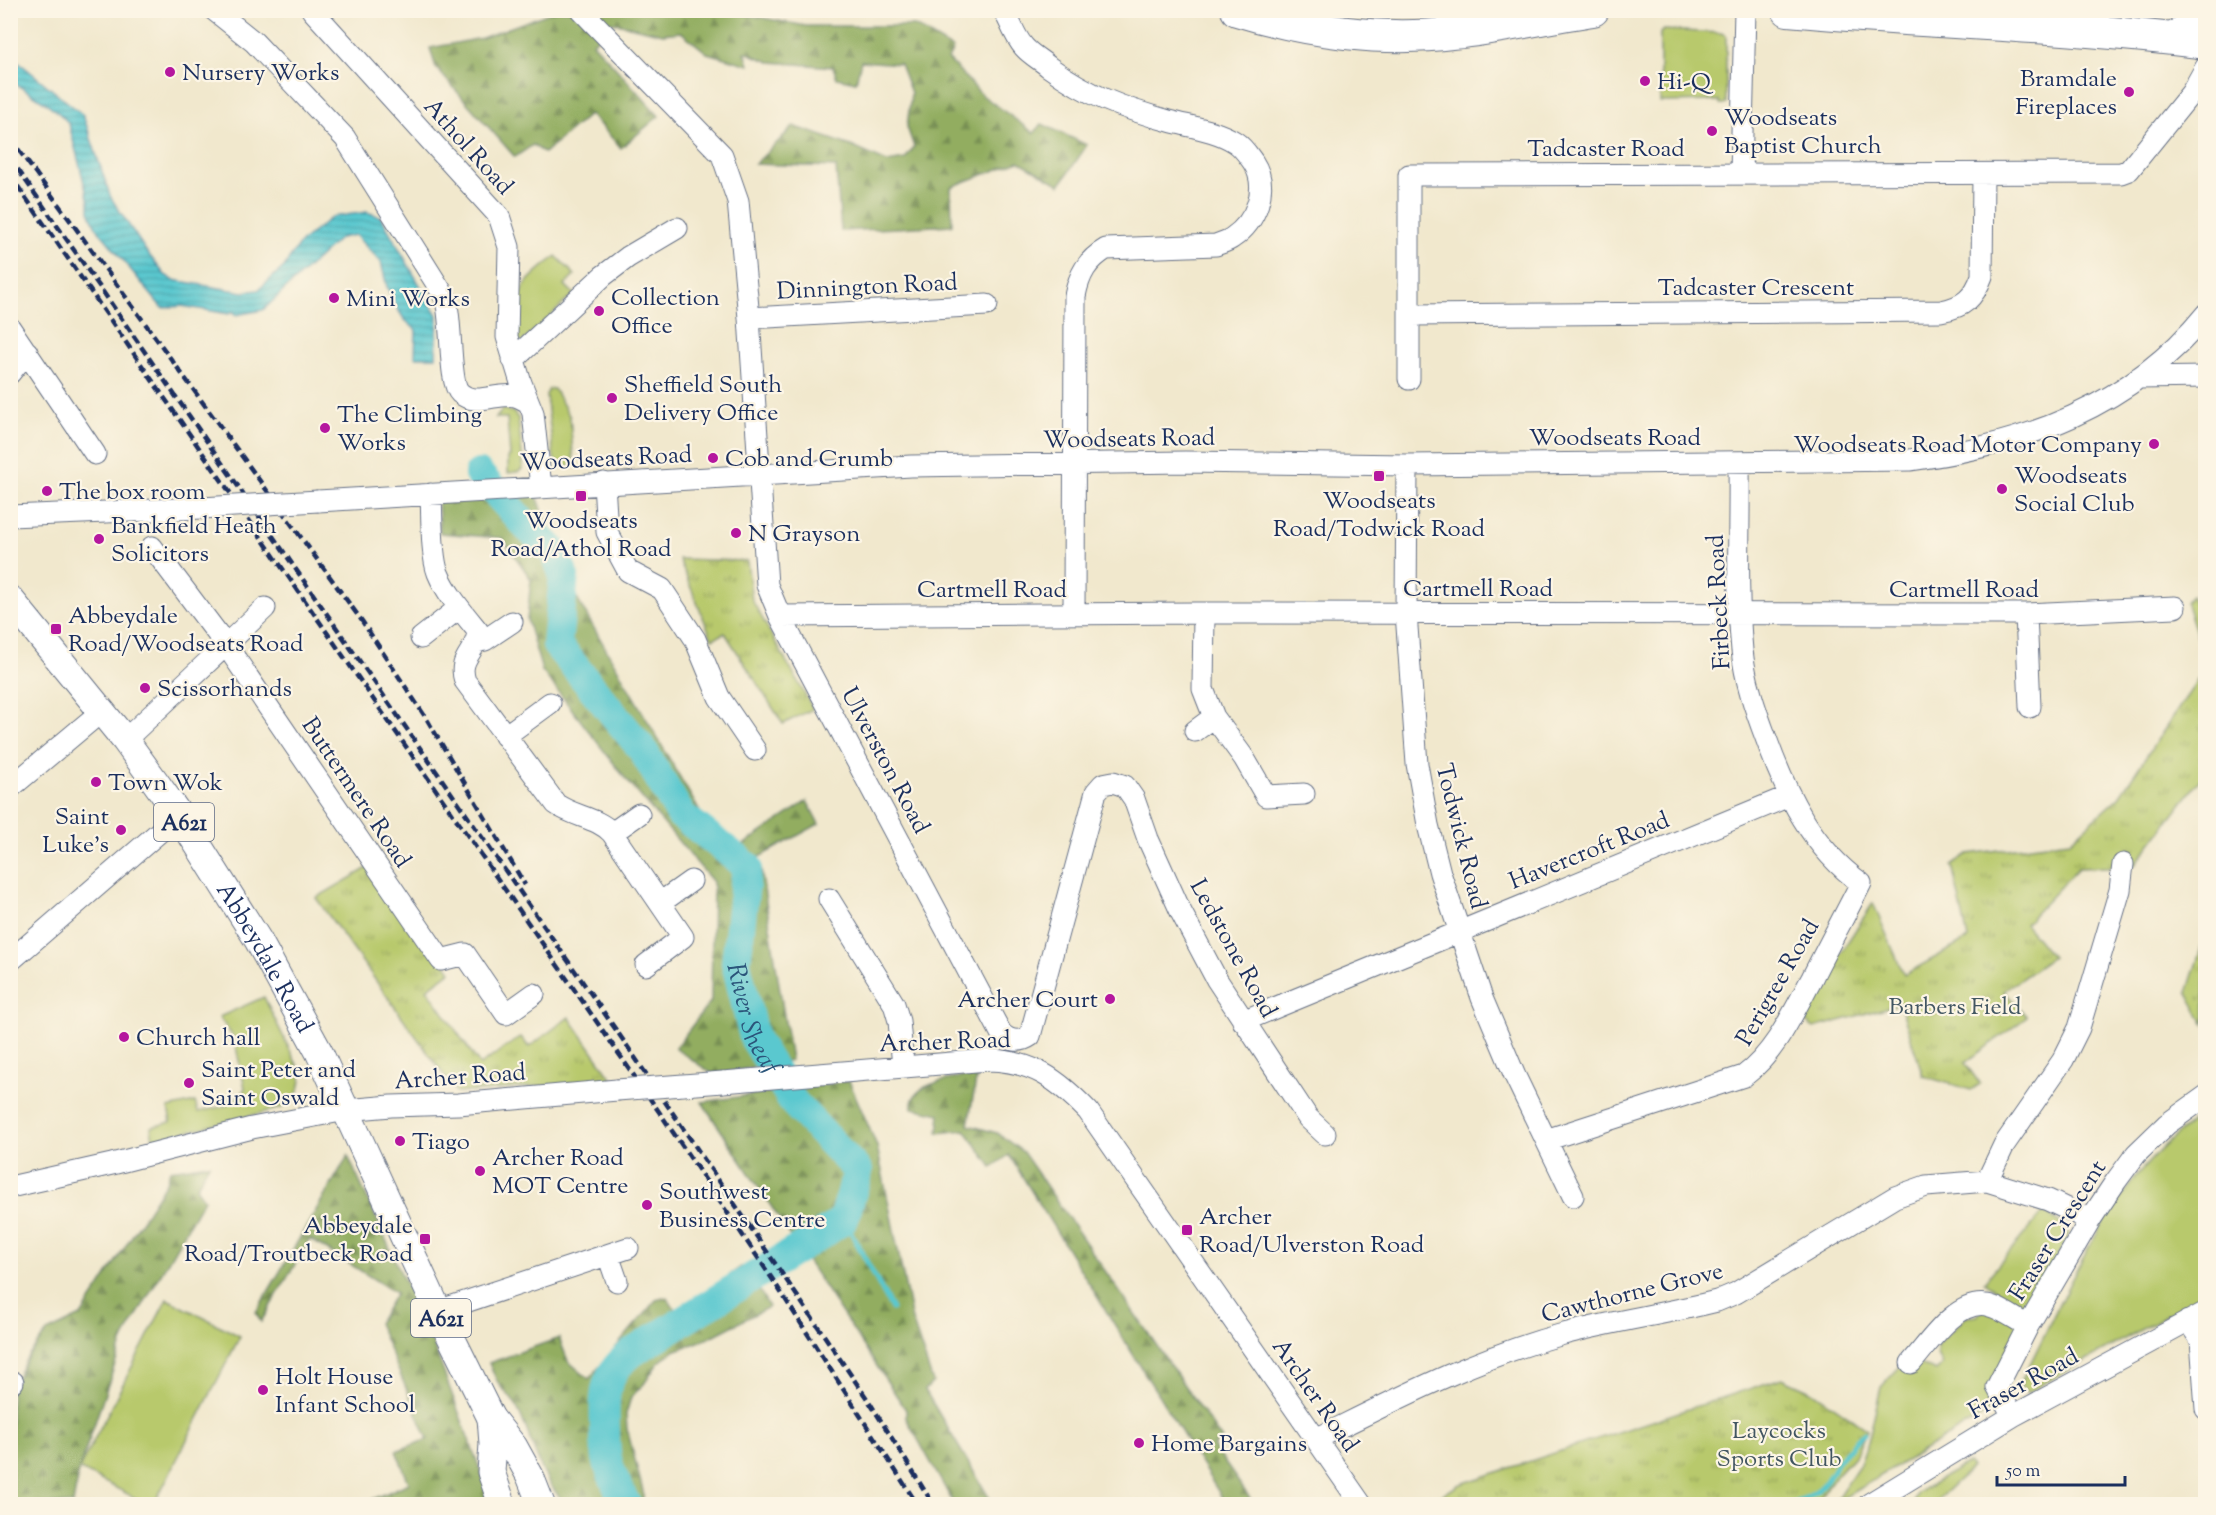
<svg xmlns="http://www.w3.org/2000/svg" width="2216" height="1515" viewBox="0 0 2216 1515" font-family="'Sorts Mill Goudy',serif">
<defs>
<pattern id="forest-firs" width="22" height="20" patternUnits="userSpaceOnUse" patternTransform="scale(1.5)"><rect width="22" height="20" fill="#92ad60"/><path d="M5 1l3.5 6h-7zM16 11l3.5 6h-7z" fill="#768d52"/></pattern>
<pattern id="park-tufts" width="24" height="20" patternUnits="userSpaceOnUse" patternTransform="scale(1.5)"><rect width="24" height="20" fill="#b8c96c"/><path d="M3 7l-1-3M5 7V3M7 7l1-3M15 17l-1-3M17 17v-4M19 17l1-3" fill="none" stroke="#95a45c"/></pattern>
<pattern id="water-rules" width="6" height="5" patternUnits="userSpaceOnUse" patternTransform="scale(1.5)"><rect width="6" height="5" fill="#5ac8cf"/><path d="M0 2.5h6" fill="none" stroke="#4aa3ab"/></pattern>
</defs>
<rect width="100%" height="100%" fill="#fcf5e5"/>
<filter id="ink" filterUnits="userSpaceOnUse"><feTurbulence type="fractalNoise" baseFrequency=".0167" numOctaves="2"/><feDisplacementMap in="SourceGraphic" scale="12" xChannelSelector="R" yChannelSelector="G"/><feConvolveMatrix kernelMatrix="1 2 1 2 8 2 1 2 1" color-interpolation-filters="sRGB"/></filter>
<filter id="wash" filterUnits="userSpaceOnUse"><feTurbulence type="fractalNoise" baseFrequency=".008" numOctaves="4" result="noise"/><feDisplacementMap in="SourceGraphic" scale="24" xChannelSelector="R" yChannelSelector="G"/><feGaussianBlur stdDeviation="1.35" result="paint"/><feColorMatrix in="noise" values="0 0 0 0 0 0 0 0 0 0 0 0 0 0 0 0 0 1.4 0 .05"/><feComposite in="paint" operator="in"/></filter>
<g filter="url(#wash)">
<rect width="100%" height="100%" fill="#f1e8cd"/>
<!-- green -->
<path fill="#b8c96c" stroke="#6a7c65" stroke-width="1.5" d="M1664 30 1721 33 1726 35V104H1720V101L1660 102V33Z
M556 256 575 275 565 285 574 294 520 344C514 326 515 298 527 282 535 272 547 264 556 256Z
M549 389H554L570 417 574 466H561L554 459 546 395Z
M503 409 513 412 518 418 523 463 522 469 518 472 508 473V456H510L507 418H496Z
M264 997 301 1073C302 1088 295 1103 281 1108L153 1140 151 1127 171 1122 168 1108 195 1102 198 1112 229 1105 228 1099 240 1096 245 1088 234 1038 219 1017Z
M2205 1113V1294L2027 1393 2020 1385 2024 1376C2072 1281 2113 1174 2205 1113Z
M2043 1212 2064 1225 2069 1234 1997 1375 1990 1395 1988 1412 1833 1504 1860 1464 1868 1442 1881 1387 1904 1362C1915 1366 1926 1365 1936 1371L1942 1365 1937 1354V1345L1966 1317 1977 1316 1997 1291 1984 1282Z
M167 1299 240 1336 154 1504H147L79 1469Z
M1968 1463 1971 1468 1933 1504H1914L1917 1493Z"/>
<!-- forest -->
<path fill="url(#forest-firs)" stroke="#566e5f" stroke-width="1.5" d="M557 10H721L806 26H915L953 49 948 59 982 95 1034 133 1042 124 1087 145 1060 185 1019 161 951 187 952 225 841 231 836 167 755 164 794 126 851 146 887 162 905 159 914 147 907 127 911 93 900 64 861 61 856 82 837 78 833 67 770 62 745 52 749 65 707 53 681 32 663 34 612 22 593 43 659 116 621 148 590 114 544 153 533 145 515 157 436 68 430 48 482 38Z
M537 495 564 576 711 831 737 849 807 801 819 824 759 857 791 1060 714 1075 675 1048 711 1001 713 882 625 778 542 671 527 620 531 579 502 538 440 533 438 500Z
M977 1075 968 1125 997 1133 1023 1152 1222 1440 1213 1446 1254 1504H1226L1009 1155 992 1167 965 1130 938 1133 940 1114 912 1108C909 1081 959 1078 977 1075Z
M849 1081 877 1146 912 1320 933 1382 925 1390 993 1504H954L906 1418V1410L702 1102Z
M348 1156 434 1346 493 1504H362L409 1483 396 1451 428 1439 378 1323 396 1293 310 1239 261 1322 256 1312Z
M209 1164 196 1188 204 1199 124 1338 79 1469 73 1504H11V1389L28 1356 47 1332 81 1316 167 1181 170 1170Z
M741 1267H746L769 1307 709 1338 674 1351 658 1363 644 1384 631 1397 626 1414 627 1429 643 1491V1504H567C538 1480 533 1437 516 1406 512 1397 504 1392 499 1384 495 1378 492 1370 489 1363L559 1338 568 1361 589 1379 656 1300 667 1297 688 1331 701 1322 700 1318 710 1313 729 1296 731 1274Z"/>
<!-- park -->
<path fill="url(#park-tufts)" stroke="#6a7c65" stroke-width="1.5" d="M679 559 747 561 752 600 813 709 783 724 725 633 712 639Z
M2191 596 2205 621V658L2186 602Z
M2205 669V781L2201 778 2134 866 2078 868 2025 924 2052 957 2004 991 2027 1017 1965 1063 1980 1084 1971 1090 1923 1076 1900 1004 1814 1028 1799 1017 1873 903 1904 975 1968 939 1952 865 1968 854 2070 841 2119 797Z
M376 863 451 971 427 989 480 1065 521 1037 529 1047 569 1017 613 1080 457 1093 316 898Z
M2205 936V1025L2187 993Z
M1782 1378 1813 1392 1867 1429 1856 1454 1829 1484 1817 1504H1429L1458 1485Z"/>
<!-- water -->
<path fill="url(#water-rules)" stroke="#3a7c96" stroke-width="1.5" d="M11 56 83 115 111 198 146 251 165 275 173 280 243 292 258 290 284 267 300 243 332 217 367 212 381 217 438 317 436 357H415L416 330 404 319 397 308 387 287 381 262 355 235 340 238 263 310 236 315 233 311 229 314 182 306 162 308 96 227 89 211V202L69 124C55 106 30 93 11 81Z"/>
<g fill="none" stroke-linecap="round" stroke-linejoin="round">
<!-- stream -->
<path stroke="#5ac8cf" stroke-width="5" d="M844 1219 892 1309
M1793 1504 1816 1492 1824 1484 1844 1453 1864 1433"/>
<!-- river -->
<path stroke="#5ac8cf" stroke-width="30" id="s1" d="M479 474 526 526 555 552 564 576 557 645 642 749 681 815 747 866 736 963 754 1038 794 1103 858 1171 844 1219 827 1231 633 1352C602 1374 604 1395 605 1430 605 1442 605 1454 609 1466 613 1479 620 1492 626 1504"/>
</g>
</g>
<g filter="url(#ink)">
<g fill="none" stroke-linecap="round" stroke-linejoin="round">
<defs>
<path id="minor" d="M214 10 254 42 345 138 445 297C453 319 448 382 460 393 475 407 498 392 515 396 520 397 524 400 528 402
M312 10 499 216 509 247 507 337 521 383 533 413 541 487
M581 10 722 155 738 201 749 318 767 585 780 616 1001 1033C1009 1041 1020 1043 1030 1036L1096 792 1103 784 1113 782 1125 786 1134 799 1148 839 1181 912 1217 980 1308 1118 1325 1134
M1004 10C1010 22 1015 37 1024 47 1031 55 1041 60 1049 67 1089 96 1122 108 1169 121 1191 127 1216 130 1235 142 1243 147 1248 155 1253 162 1270 188 1256 222 1232 238 1228 241 1221 243 1216 245L1106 249C1087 260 1079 275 1075 296L1074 614
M2166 38 2186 23 2194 10
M1741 174 1745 10
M1411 315 1941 311C1964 307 1974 298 1982 276L1983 174
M749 318 987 305
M10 328 95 454
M513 360 603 276 628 257 677 228
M10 373 27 352
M2138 378 2206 377
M1409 379V175L2121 173 2129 170 2192 92 2206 67
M1407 465 1406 613 1417 764 1428 825 1440 873 1482 998 1515 1076 1573 1196
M604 483 607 532 628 571 662 589 695 639 719 697 755 750
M431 494C432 515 431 555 438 573 446 593 465 615 478 631 477 653 457 657 465 681L556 804C574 817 597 817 612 833L683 937 646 965
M318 501 911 466 1185 462 1407 465 1910 460C2024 445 2131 407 2206 314
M10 516 202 508
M152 547 226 645 441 960 465 954 506 1014 534 994
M1204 614 1203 689 1214 717 1244 758 1266 796 1304 794
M2026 614 2030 707
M780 616 1196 613 2026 614 2175 607
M421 638 459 608
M478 641 485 640 512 622
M1195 731 1214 717
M505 736 550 703
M125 740 265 608
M10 788 102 711
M612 833 639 814
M829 899 894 1004 899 1021 903 1067
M660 903 691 881
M10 961 179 815
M1243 1021 1789 796
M723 1082 988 1060C1033 1061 1057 1079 1088 1111L1361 1504
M1546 1140 1744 1076C1776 1052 1793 1013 1812 978 1828 946 1845 915 1861 883 1812 848 1786 794 1766 738 1755 709 1745 680 1742 650 1736 588 1740 525 1739 463
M1987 1181 2004 1145 2063 1060 2079 1028 2120 890 2123 864
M10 1187 112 1164 252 1128 346 1110 391 1106 458 1104 617 1090
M608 1255 617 1281
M438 1311 628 1248
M2188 1321 2201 1340 2206 1409
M1911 1363C1929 1343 1956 1300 1986 1305 2000 1307 2015 1319 2028 1326
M10 1382H13
M2013 1416 1997 1387 2028 1326 2090 1220 2116 1181 2136 1154 2167 1124 2206 1096
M1316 1439C1395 1400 1475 1358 1560 1335 1612 1321 1665 1314 1717 1301L1736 1293 1895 1197 1926 1186 1987 1181 2048 1200 2090 1220
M1869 1504 2013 1416 2206 1312"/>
<g id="major">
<path id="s2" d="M10 599 125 740 154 780 179 815 258 940 319 1052 438 1311 491 1418 514 1447 530 1476 541 1504"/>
<path d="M491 1418 493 1444 491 1472 502 1504"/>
</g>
<path id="highway" d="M1237 10C1305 31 1382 42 1453 33 1500 28 1546 17 1593 10
M1788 10C1927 23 2067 25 2206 43"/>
</defs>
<!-- minor casing -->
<use href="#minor" stroke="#667085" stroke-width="23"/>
<!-- major casing -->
<use href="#major" stroke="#667085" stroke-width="29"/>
<!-- highway casing -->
<use href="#highway" stroke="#667085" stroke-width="34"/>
<!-- minor -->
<use href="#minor" stroke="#fff" stroke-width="21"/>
<!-- major -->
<use href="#major" stroke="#fff" stroke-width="27"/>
<!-- highway -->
<use href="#highway" stroke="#fff" stroke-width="32"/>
<!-- rail -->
<path stroke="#1b2f5e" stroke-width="4.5" stroke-dasharray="9 4.5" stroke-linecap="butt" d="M10 138 362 621 428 721 525 885
M10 158 623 1040 870 1403 933 1504
M10 175 664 1119 773 1280 917 1504"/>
<defs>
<path id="minor-bridge" d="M202 508 318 501
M617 1090 723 1082"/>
</defs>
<!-- minor-bridge casing -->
<use href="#minor-bridge" stroke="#667085" stroke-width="23" stroke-linecap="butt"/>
<!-- minor-bridge -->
<use href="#minor-bridge" stroke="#fff" stroke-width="21"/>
</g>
</g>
<!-- markers -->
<g fill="#b5179e" stroke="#fcf5e5" stroke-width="2">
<circle cx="170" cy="72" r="6"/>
<circle cx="1645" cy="81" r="6"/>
<circle cx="2129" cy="92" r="6"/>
<circle cx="1712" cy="131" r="6"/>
<circle cx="334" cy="298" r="6"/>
<circle cx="599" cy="311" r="6"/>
<circle cx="612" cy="398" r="6"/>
<circle cx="325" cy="428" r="6"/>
<circle cx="2154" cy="444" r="6"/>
<circle cx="713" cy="458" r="6"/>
<rect x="1373" y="470" width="12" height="12" rx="3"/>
<circle cx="2002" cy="489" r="6"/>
<circle cx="47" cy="491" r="6"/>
<rect x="575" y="490" width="12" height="12" rx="3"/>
<circle cx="736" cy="533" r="6"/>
<circle cx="99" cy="539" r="6"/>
<rect x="50" y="623" width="12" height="12" rx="3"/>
<circle cx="145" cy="688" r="6"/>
<circle cx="96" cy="782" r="6"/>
<circle cx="121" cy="830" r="6"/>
<circle cx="1110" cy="999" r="6"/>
<circle cx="124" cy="1037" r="6"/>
<circle cx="189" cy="1083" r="6"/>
<circle cx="400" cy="1141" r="6"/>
<circle cx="480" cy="1171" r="6"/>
<circle cx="647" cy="1205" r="6"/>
<rect x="1181" y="1224" width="12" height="12" rx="3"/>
<rect x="419" y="1233" width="12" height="12" rx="3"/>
<circle cx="263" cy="1390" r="6"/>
<circle cx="1139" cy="1443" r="6"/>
</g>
<g text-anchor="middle" stroke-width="4.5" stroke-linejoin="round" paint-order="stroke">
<!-- shield labels -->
<g fill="#fcf5e5" stroke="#5e6a86" stroke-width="1.5">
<rect x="154" y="803" width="60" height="38" rx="4.5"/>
<rect x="411" y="1299" width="60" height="38" rx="4.5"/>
</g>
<g font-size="22" font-weight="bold" fill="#1b2f5e">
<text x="184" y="830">A621</text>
<text x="441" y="1326">A621</text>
</g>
<!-- poi labels -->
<g font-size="24" fill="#1b2f5e" stroke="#fcf5e5" text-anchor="start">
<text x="182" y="80">Nursery Works</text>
<text x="2117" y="86" text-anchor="end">Bramdale<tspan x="2117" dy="28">Fireplaces</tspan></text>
<text x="1657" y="89">Hi-Q</text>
<text x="1724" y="125">Woodseats<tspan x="1724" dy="28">Baptist Church</tspan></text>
<text x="611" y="305">Collection<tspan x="611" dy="28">Office</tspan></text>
<text x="346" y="306">Mini Works</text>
<text x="624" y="392">Sheffield South<tspan x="624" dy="28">Delivery Office</tspan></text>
<text x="337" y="422">The Climbing<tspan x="337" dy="28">Works</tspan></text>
<text x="2142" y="452" text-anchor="end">Woodseats Road Motor Company</text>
<text x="725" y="466">Cob and Crumb</text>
<text x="2014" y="483">Woodseats<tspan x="2014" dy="28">Social Club</tspan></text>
<text x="59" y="499">The box room</text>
<text x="1379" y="508" text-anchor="middle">Woodseats<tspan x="1379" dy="28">Road/Todwick Road</tspan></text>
<text x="581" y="528" text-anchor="middle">Woodseats<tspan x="581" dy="28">Road/Athol Road</tspan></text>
<text x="111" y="533">Bankfield Heath<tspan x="111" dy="28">Solicitors</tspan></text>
<text x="748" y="541">N Grayson</text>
<text x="68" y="623">Abbeydale<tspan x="68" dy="28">Road/Woodseats Road</tspan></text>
<text x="157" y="696">Scissorhands</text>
<text x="108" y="790">Town Wok</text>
<text x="109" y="824" text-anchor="end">Saint<tspan x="109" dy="28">Luke's</tspan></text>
<text x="1098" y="1007" text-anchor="end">Archer Court</text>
<text x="136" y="1045">Church hall</text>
<text x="201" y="1077">Saint Peter and<tspan x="201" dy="28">Saint Oswald</tspan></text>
<text x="412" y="1149">Tiago</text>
<text x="492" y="1165">Archer Road<tspan x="492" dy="28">MOT Centre</tspan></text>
<text x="659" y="1199">Southwest<tspan x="659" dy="28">Business Centre</tspan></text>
<text x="1199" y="1224">Archer<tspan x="1199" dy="28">Road/Ulverston Road</tspan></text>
<text x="413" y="1233" text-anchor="end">Abbeydale<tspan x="413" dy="28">Road/Troutbeck Road</tspan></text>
<text x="275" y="1384">Holt House<tspan x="275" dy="28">Infant School</tspan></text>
<text x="1151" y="1451">Home Bargains</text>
</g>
<!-- street labels -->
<g font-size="24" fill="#1b2f5e" stroke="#fcf5e5">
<text transform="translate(469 146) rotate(48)" y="8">Athol Road</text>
<text x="1606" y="156">Tadcaster Road</text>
<text transform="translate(867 286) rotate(-3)" y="8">Dinnington Road</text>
<text x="1756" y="295">Tadcaster Crescent</text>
<text x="1615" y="445">Woodseats Road</text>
<text transform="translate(1129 438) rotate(-1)" y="8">Woodseats Road</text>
<text transform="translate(606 458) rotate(-3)" y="8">Woodseats Road</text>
<text x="1478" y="596">Cartmell Road</text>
<text x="992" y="597">Cartmell Road</text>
<text x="1964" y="597">Cartmell Road</text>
<text transform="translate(1718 602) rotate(-93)" y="8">Firbeck Road</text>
<text transform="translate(886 760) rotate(62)" y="8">Ulverston Road</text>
<text transform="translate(357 792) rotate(56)" y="8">Buttermere Road</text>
<text transform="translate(1462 836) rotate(76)" y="8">Todwick Road</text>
<text transform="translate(1589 850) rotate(-22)" y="8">Havercroft Road</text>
<text transform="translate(1234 948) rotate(61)" y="8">Ledstone Road</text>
<text dy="8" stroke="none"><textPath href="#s2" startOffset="441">Abbeydale Road</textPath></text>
<text transform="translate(1777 982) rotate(-60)" y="8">Perigree Road</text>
<text transform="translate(945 1041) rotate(-2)" y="8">Archer Road</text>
<text transform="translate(460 1076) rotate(-4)" y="8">Archer Road</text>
<text transform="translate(2057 1230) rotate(-58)" y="8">Fraser Crescent</text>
<text transform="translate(1632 1292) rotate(-14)" y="8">Cawthorne Grove</text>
<text transform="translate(2023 1383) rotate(-29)" y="8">Fraser Road</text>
<text transform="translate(1316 1395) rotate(55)" y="8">Archer Road</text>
</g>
<!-- park labels -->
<g font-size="24" fill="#425662" stroke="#fcf5e5">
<text x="1955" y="1014">Barbers Field</text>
<text x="1779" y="1438">Laycocks<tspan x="1779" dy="28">Sports Club</tspan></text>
</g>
<!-- water labels -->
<g font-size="26" font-style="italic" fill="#2b557a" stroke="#fcf5e5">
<text dy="9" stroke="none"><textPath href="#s1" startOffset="654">River Sheaf</textPath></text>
</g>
</g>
<!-- margin -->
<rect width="2216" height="1515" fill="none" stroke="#fcf5e5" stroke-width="36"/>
<!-- scale -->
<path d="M1997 1476v9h128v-9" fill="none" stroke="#1b2f5e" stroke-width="3"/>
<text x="2006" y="1476" font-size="18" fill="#1b2f5e" stroke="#fcf5e5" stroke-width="4.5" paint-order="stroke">50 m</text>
</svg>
